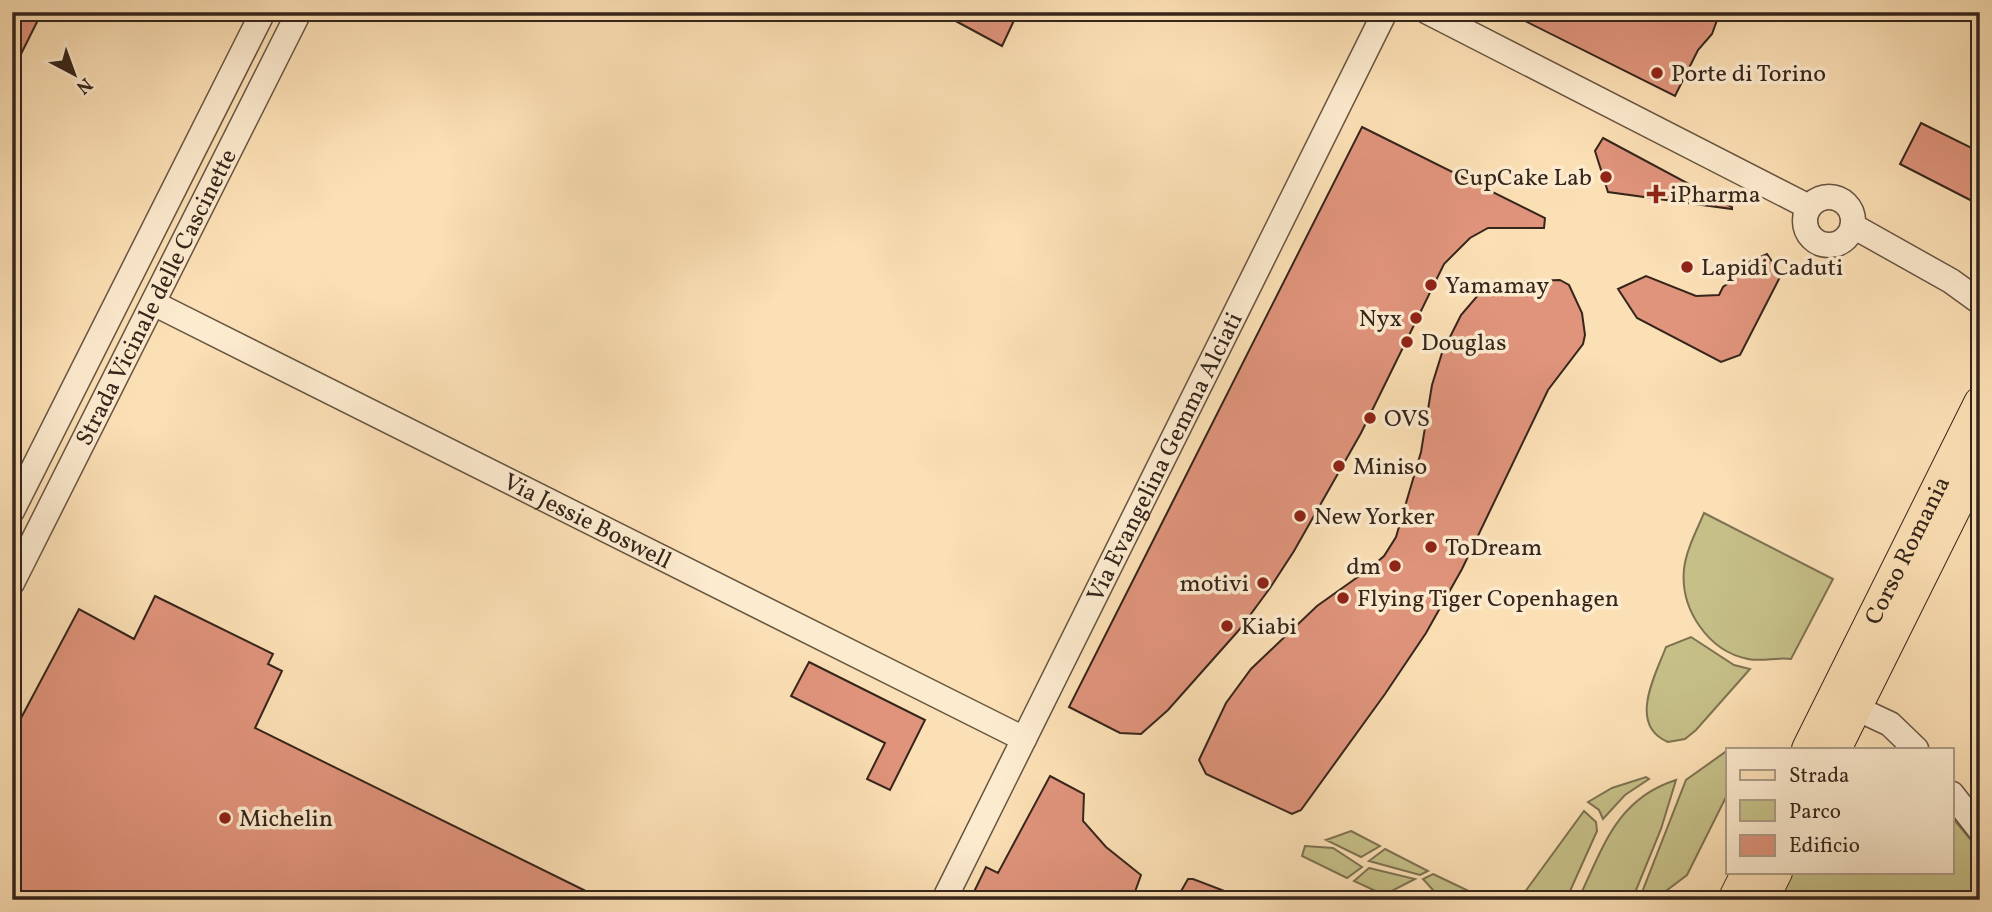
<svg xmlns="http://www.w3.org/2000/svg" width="1992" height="912" viewBox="0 0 1992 912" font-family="Vollkorn,serif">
<rect width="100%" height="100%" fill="#fce0b5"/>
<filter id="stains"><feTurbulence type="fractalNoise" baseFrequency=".00286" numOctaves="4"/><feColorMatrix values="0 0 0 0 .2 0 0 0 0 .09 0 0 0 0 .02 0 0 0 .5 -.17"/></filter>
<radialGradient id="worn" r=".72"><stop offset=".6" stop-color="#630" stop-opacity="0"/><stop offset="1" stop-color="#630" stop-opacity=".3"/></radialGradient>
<!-- green -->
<path fill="#c6c088" stroke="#7e7252" stroke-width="2" d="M1704 513 1833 579 1791 659C1777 657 1762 662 1748 659 1708 651 1680 609 1684 569 1686 550 1697 530 1704 513Z
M1691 637 1734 665 1750 669 1696 730 1685 739 1668 742C1627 725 1656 674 1666 647Z
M1728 750V793L1687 875 1654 900H1639L1686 780Z
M1646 777 1649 779 1625 795 1603 819 1599 810 1588 802 1612 788Z
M1676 780 1661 829 1632 900H1578C1603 848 1616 799 1676 780Z
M1584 811 1596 822 1597 831 1566 900H1519Z
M1952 817 1980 851V900H1778L1792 872H1952Z
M1351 831 1380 846 1361 857 1326 840Z
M1305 846 1333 848 1362 867 1347 878 1302 856Z
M1385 849 1428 871 1420 875 1369 861Z
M1369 868 1415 879 1384 895 1354 881Z
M1433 874 1473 893 1477 900H1442L1423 879Z"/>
<!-- building -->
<path fill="#e0947c" stroke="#35251b" stroke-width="2" d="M12 12H42L12 72Z
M939 12H1018L1002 46Z
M1507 12H1720L1712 34 1698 50 1675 96Z
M1921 123 1980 152V205L1900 164Z
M1362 127 1545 218 1544 228H1488L1470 238 1444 264 1361 433 1294 551 1270 588 1239 630 1168 710 1141 734 1120 733 1069 707Z
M1603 138 1732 207V209L1608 192 1595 151Z
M1767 254 1781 275 1740 355 1721 362 1637 318 1618 289 1646 276 1696 296 1719 295 1723 287 1734 279 1736 268Z
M1560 280 1569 285 1582 313 1585 335 1583 344 1548 390 1462 569 1426 633 1385 694 1301 810 1292 814 1206 774 1199 760 1226 703 1251 669 1317 606 1369 569 1384 556 1396 537 1421 452 1432 385 1442 353 1461 315 1479 294 1491 288 1528 281Z
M155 596 273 654 268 664 282 671 255 728 604 900H12V735L79 609 134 639Z
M809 662 925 720 890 790 867 779 885 743 791 696Z
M1050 776 1084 794 1083 821 1106 847 1141 875 1132 900H970L986 867 998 873Z
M1188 879H1193L1248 900H1176Z"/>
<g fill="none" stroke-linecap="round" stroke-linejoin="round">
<defs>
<g id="minor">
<path d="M1428 12 1809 207"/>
<circle cx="1829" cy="221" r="24"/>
<path d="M1853 226 1951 281 1980 302"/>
<path id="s1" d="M153 303 1024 739"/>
<path d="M12 511 263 12"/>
<path id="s2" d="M12 583 299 12"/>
<path d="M1841 701 1890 724 1916 749"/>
<path d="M1952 794 1980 830"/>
<path id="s3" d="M944 900 1385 12"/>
</g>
<g id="major">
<path id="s4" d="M1808 749 1980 403"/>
<path d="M1835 749 1980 457"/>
<path d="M1734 900 1748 872"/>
<path d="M1762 900 1776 872"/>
</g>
</defs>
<!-- minor casing -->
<use href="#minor" stroke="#675442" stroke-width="27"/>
<!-- major casing -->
<use href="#major" stroke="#35251b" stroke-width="34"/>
<!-- minor -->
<use href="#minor" stroke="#fdebcf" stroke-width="24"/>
<!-- major -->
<use href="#major" stroke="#fce0b5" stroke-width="32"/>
</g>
<!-- markers -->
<g fill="#8f2418" stroke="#fdebcf" stroke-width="2.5">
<circle cx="1657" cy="73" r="7"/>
<circle cx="1606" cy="177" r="7"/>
<path d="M1652.5 183.5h7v7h7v7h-7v7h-7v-7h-7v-7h7z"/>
<circle cx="1687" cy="267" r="7"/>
<circle cx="1431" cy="285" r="7"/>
<circle cx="1416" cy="318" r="7"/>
<circle cx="1407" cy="342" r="7"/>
<circle cx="1370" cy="418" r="7"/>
<circle cx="1339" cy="466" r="7"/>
<circle cx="1300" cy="516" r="7"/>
<circle cx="1431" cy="547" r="7"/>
<circle cx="1395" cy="566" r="7"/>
<circle cx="1263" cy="583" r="7"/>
<circle cx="1343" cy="598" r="7"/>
<circle cx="1227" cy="626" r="7"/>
<circle cx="225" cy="818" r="7"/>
</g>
<g text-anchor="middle" stroke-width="7" stroke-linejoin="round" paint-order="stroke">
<!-- poi labels -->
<g font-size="24" fill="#35251b" stroke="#fdebcf" text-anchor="start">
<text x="1671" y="81">Porte di Torino</text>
<text x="1592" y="185" text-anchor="end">CupCake Lab</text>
<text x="1670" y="202">iPharma</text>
<text x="1701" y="275">Lapidi Caduti</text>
<text x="1445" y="293">Yamamay</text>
<text x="1402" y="326" text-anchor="end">Nyx</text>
<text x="1421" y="350">Douglas</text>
<text x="1384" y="426">OVS</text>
<text x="1353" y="474">Miniso</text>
<text x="1314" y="524">New Yorker</text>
<text x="1445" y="555">ToDream</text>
<text x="1381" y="574" text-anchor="end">dm</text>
<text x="1249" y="591" text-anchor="end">motivi</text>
<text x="1357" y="606">Flying Tiger Copenhagen</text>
<text x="1241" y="634">Kiabi</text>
<text x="239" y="826">Michelin</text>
</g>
<!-- street labels -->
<g font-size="24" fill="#35251b" stroke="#fdebcf">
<text dy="8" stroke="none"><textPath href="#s2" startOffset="320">Strada Vicinale delle Cascinette</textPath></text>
<text dy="8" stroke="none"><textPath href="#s3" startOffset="495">Via Evangelina Gemma Alciati</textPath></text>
<text dy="8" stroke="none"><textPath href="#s1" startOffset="486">Via Jessie Boswell</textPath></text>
<text dy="8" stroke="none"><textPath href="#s4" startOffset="222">Corso Romania</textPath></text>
</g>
</g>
<!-- margin -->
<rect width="1992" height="912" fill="none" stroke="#fce0b5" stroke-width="42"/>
<rect x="14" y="14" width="1964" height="884" fill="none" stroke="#35251b" stroke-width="3.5"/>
<rect x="21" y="21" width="1950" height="870" fill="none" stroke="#35251b" stroke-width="2"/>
<!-- legend -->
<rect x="1726" y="748" width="228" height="126" fill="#fdebcf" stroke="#ad9c87" stroke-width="2"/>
<rect x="1740" y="770" width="35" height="10" fill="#fce0b5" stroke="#ad9c87" stroke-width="2"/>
<text x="1789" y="782" font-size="21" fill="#35251b">Strada</text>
<rect x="1740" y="800" width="35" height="21" fill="#c6c088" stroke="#ad9c87" stroke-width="2"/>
<text x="1789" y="818" font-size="21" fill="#35251b">Parco</text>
<rect x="1740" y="835" width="35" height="21" fill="#e0947c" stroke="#ad9c87" stroke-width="2"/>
<text x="1789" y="852" font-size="21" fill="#35251b">Edificio</text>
<!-- north arrow -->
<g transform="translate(74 74) rotate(139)" stroke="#fdebcf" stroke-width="5" paint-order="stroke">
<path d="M0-5L12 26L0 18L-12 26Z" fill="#35251b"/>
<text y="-10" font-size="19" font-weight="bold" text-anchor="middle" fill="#35251b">N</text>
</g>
<rect width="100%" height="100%" filter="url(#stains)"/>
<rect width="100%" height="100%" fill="url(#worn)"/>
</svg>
